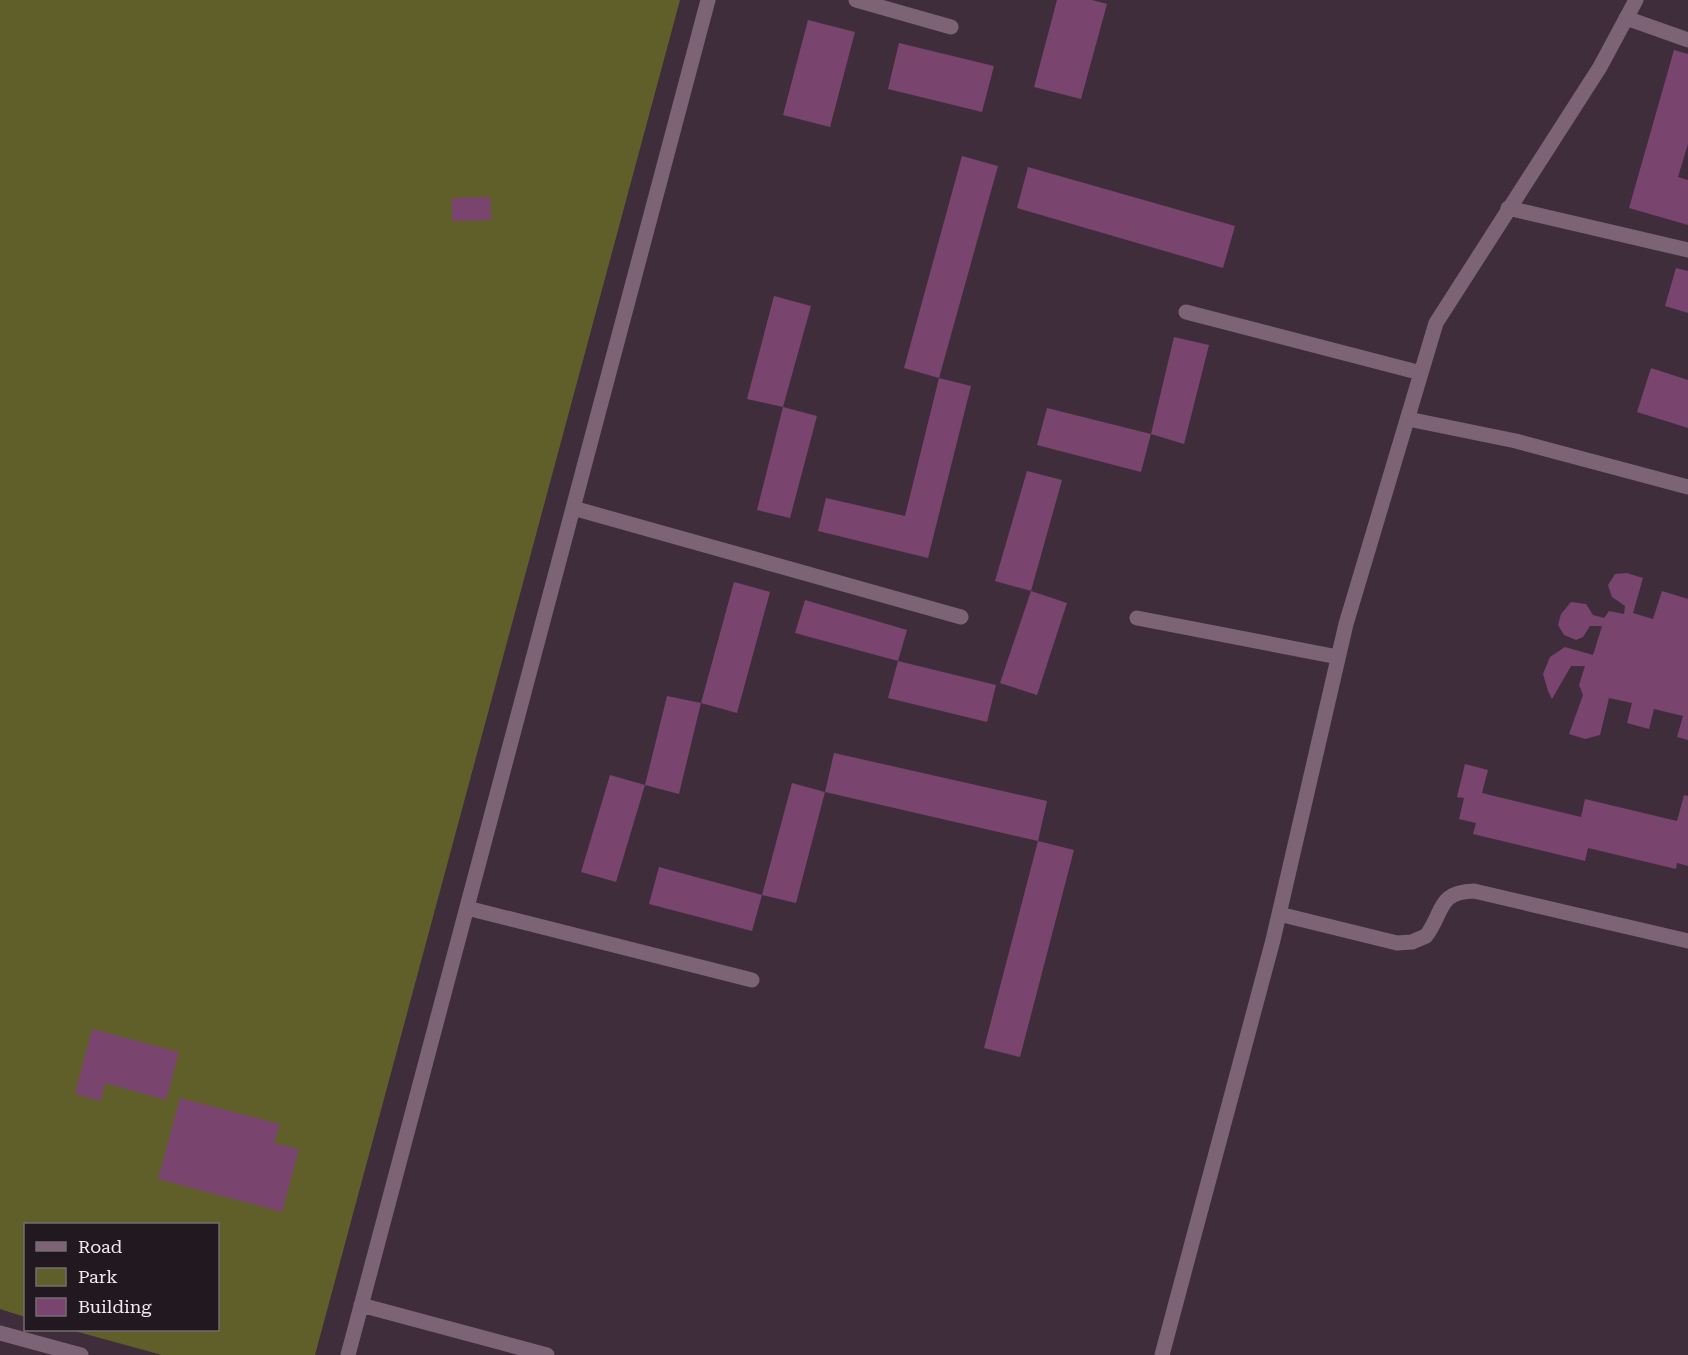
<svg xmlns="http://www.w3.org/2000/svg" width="1688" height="1355" viewBox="0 0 1688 1355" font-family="'Roboto Serif',serif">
<rect width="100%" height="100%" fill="#402d3c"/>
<!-- green -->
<path fill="#615f29" d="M0 0H680L315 1355H162L71 1330H218V1224H26L25 1317 0 1309Z"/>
<!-- building -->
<path fill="#79446e" d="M1057 0H1092L1107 4 1081 99 1034 87Z
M808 20 855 32 830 127 783 115Z
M899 43 994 66 982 112 888 89Z
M1674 50 1688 54V144L1678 177 1688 180V225L1629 208Z
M962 156 998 166 939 378 904 368Z
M1028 167 1235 226 1223 268 1017 208Z
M490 197 491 220 452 221V198Z
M1676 268 1688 271V313L1665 306Z
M774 296 811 306 783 407 747 399Z
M1174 337 1209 345 1184 444 1151 434Z
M1651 368 1688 380V428L1637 412Z
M939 378 971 386 928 558 818 531 826 498 905 516Z
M783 407 817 416 790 518 757 510Z
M1047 408 1151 434 1141 472 1037 445Z
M1027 471 1062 480 1031 591 1067 603 1037 695 1000 683 1031 591 995 581Z
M1627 573 1643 578 1633 613 1653 619 1662 591 1688 599V740L1677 737 1683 716 1654 709 1649 729 1627 723 1632 703 1609 698 1600 735 1585 739 1569 734 1583 695 1579 685 1585 666H1571L1552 699 1548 691 1543 674 1550 657 1565 647 1593 655 1602 626H1590L1583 637 1576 640 1564 635 1558 625 1561 614 1571 602 1586 604 1593 615 1604 618 1609 611 1624 614 1625 606 1612 597 1608 585 1615 574Z
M734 582 770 592 737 713 701 703Z
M805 600 907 630 898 661 795 633Z
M898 661 996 685 987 722 888 698Z
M667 696 701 703 679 794 645 785Z
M834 753 1047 801 1038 841 825 792Z
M1465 764 1488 770 1482 793 1581 817 1585 799 1677 821 1684 795 1688 796V866L1677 863 1676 869 1588 848 1585 861 1473 834 1476 823 1459 819 1464 798 1457 797Z
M610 775 645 785 616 882 581 872Z
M792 783 825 792 796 903 762 895Z
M1038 841 1074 850 1020 1057 984 1048Z
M659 867 762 895 752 931 649 904Z
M92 1029 179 1052 166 1100 105 1083 101 1101 75 1094Z
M180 1098 280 1124 274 1143 299 1149 282 1212 158 1179Z"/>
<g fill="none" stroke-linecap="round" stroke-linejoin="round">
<!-- minor -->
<path stroke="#7c6476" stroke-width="15" d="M856 0 951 27
M1626 18 1688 40
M1508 208 1688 250
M1186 312 1421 373
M1408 419 1516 441 1688 487
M573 508 961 617
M1137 618 1338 657
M467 908 752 980
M1279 914 1397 943 1412 942 1426 936C1444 912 1437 892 1474 891L1688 941
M361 1305 547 1355
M0 1333 81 1355
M348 1355 708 0
M1162 1355 1273 940 1346 624 1436 323 1600 67 1636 0"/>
</g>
<!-- legend -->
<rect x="24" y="1223" width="195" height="108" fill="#21191f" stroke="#756b73" stroke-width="1.5"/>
<rect x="36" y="1242" width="30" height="9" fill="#7c6476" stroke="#756b73" stroke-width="1.5"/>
<text x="78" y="1253" font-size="18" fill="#f4e7f0">Road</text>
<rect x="36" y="1268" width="30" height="18" fill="#615f29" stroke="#756b73" stroke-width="1.5"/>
<text x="78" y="1283" font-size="18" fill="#f4e7f0">Park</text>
<rect x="36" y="1298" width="30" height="18" fill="#79446e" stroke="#756b73" stroke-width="1.5"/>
<text x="78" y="1313" font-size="18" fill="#f4e7f0">Building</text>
</svg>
